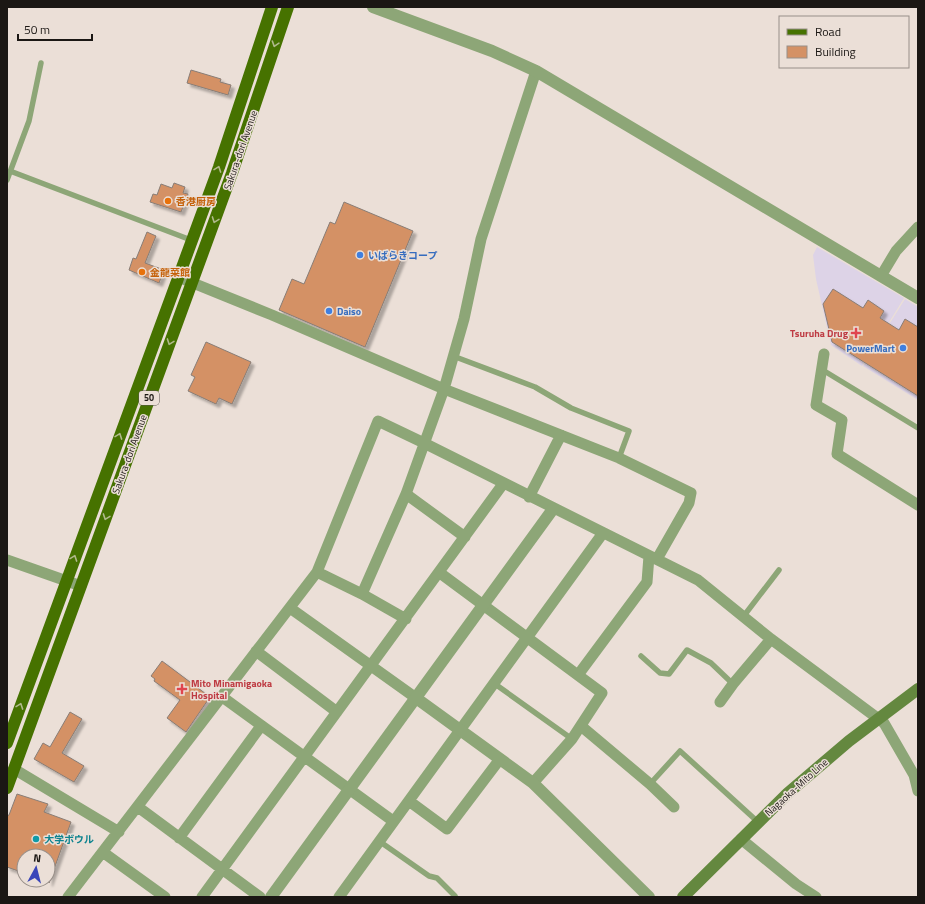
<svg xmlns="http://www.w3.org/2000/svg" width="925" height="904" viewBox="0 0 925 904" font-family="'Titillium Web','Noto Sans JP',sans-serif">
<defs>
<filter id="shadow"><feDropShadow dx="3.5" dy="3.5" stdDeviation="1" flood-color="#0004"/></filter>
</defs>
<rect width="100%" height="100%" fill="#ebdfd7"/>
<!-- commercial -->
<path fill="#ddd3e7" d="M817 247 904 298 862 366 831 345 816 279 813 255Z
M905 299 918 307V400L863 366Z"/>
<!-- building -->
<path fill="#d49165" stroke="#887d76" filter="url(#shadow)" d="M191 70 221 79 220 82 231 85 228 95 187 83Z
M174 183 185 187 183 193 188 194 181 212 150 202 153 194 157 195 161 184 172 188Z
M344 202 413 231 365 347 279 310 292 279 304 284 330 222 335 224Z
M147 232 156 236 145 263 164 270 159 283 129 270 133 258 136 259Z
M833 289 863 308 868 300 884 311 880 318 899 330 905 319 918 327V396L832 342 823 304Z
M206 342 251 362 232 404 219 398 216 404 188 391 195 377 191 375Z
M162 661 210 697 186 732 167 718 180 700 154 681 155 679 151 676Z
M70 712 82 719 62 753 84 766 74 782 34 759 43 743 50 747Z
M17 794 48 804 44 812 71 822 49 883 48 856H24V873L7 867V816L9 815Z"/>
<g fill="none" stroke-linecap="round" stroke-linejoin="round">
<!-- service -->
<path stroke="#8da677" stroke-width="5.5" d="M10 171 191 240
M7 180 29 121 41 63
M453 356 535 387 571 408 629 431 619 458
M821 369 918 428
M743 617 779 570
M641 656 660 673 669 674 687 650 711 663 733 684
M495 684 572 739
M650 784 680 751 758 822
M379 841 429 876 437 878 455 896"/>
<!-- minor -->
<path stroke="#8da677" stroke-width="11" d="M881 276 896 251 918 227
M178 277 272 315 444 389 619 458 691 493 689 503 657 559
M824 354 816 405 842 420 837 454 918 505
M406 494 465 537
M529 497 561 435
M7 560 81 586
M317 572 362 594 406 619
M440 573 602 693 572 739 533 783
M362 594 406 494 444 389 464 319 481 239 536 71
M290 608 416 698
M256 651 337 712
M578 675 647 582 649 556
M221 696 393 821
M720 702 733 684 771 639
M581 726 650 784 674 807
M14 769 119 832
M409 801 447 829 500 759
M138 807 260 897
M179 838 261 726
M741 839 796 884 816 897
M104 853 165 897
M68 897 317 572 378 421 424 443 698 580 771 639 884 723 914 775 918 791
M202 897 503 484
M339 897 603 533"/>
<!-- tertiary -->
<path stroke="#8da677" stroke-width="12" d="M373 7 492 51 536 71 918 298
M416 698 533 783 649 897
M271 897 553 509"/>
<!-- secondary -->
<path stroke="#64883f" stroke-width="12" d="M683 897 788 793 849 741 918 689"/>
<!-- primary -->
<path stroke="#467200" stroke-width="12" d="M7 743 219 167 272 7
M7 788 232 173 288 7"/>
</g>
<!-- one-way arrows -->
<defs><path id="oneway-chevron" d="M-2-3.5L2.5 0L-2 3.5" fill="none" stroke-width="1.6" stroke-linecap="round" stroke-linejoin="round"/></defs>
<g stroke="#b1b98c">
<use href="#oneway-chevron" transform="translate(275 44) rotate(108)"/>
<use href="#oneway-chevron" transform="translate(218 169) rotate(-70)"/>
<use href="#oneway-chevron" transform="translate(215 220) rotate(110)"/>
<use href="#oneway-chevron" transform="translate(170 342) rotate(110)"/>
<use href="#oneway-chevron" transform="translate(119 436) rotate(-70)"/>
<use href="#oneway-chevron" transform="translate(106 517) rotate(110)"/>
<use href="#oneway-chevron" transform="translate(74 558) rotate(-70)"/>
<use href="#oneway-chevron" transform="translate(20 706) rotate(-70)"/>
</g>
<!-- markers -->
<g fill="#e8710a" stroke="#ebdfd7" stroke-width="1.5">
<circle cx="168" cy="201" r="4"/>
<circle cx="142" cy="272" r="4"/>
</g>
<g fill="#3f7fe0" stroke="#ebdfd7" stroke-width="1.5">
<circle cx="360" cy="255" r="4"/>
<circle cx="329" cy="311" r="4"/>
<circle cx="903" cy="348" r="4"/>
</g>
<g fill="#e0444e" stroke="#ebdfd7" stroke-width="1.5">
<path d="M854 327h4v4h4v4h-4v4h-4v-4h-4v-4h4z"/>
<path d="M180 683h4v4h4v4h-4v4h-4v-4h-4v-4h4z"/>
</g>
<circle fill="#0f9aa8" stroke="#ebdfd7" stroke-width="1.5" cx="36" cy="839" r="4"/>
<g text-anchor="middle" stroke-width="3" stroke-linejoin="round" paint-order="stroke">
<!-- shield labels -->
<rect fill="#ebdfd7" stroke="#59534e" stroke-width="1" x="139" y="391" width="20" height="14" rx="3"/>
<g font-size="9" font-weight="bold" fill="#1b1714">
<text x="149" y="401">50</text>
</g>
<!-- street labels -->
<g font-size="10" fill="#1b1714" stroke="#ebdfd7">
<text transform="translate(240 150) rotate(-71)" y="4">Sakura-dori Avenue</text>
<text transform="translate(129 454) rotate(-70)" y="4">Sakura-dori Avenue</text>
<text transform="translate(796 787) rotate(-42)" y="4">Nagaoka-Mito Line</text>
</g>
<!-- food labels -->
<g font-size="10" font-weight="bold" fill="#c56008" stroke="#ebdfd7" text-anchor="start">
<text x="176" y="205">香港厨房</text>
<text x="150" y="276">金龍菜館</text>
</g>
<!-- shop labels -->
<g font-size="10" font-weight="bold" fill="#366cbe" stroke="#ebdfd7" text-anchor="start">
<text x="368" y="259">いばらきコープ</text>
<text x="337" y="315">Daiso</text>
<text x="895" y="352" text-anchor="end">PowerMart</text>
</g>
<!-- health labels -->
<g font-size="10" font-weight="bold" fill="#be3a42" stroke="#ebdfd7" text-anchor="end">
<text x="848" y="337">Tsuruha Drug</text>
<text x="191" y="687" text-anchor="start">Mito Minamigaoka<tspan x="191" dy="12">Hospital</tspan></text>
</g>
<!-- culture labels -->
<g font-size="10" font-weight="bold" fill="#0d838f" stroke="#ebdfd7" text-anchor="start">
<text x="44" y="843">大学ボウル</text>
</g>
</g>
<!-- border -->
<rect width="925" height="904" fill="none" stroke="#1b1714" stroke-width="16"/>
<!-- legend -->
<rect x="779" y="16" width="130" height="52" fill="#ebdfd7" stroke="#988f89"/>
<rect x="787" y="29" width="20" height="6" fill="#467200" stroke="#988f89"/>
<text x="815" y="36" font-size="12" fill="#1b1714">Road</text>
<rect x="787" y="46" width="20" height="12" fill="#d49165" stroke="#988f89"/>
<text x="815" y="56" font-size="12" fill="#1b1714">Building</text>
<!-- north arrow -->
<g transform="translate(36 868) rotate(7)"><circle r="19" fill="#ebdfd7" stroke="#988f89"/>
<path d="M0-3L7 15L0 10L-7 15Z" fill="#3a45b9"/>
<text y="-6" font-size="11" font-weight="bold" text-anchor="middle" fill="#1b1714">N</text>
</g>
<!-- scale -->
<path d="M18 34v6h74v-6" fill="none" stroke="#1b1714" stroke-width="2"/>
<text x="24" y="34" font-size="12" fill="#1b1714" stroke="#ebdfd7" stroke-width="3" paint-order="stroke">50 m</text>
</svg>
